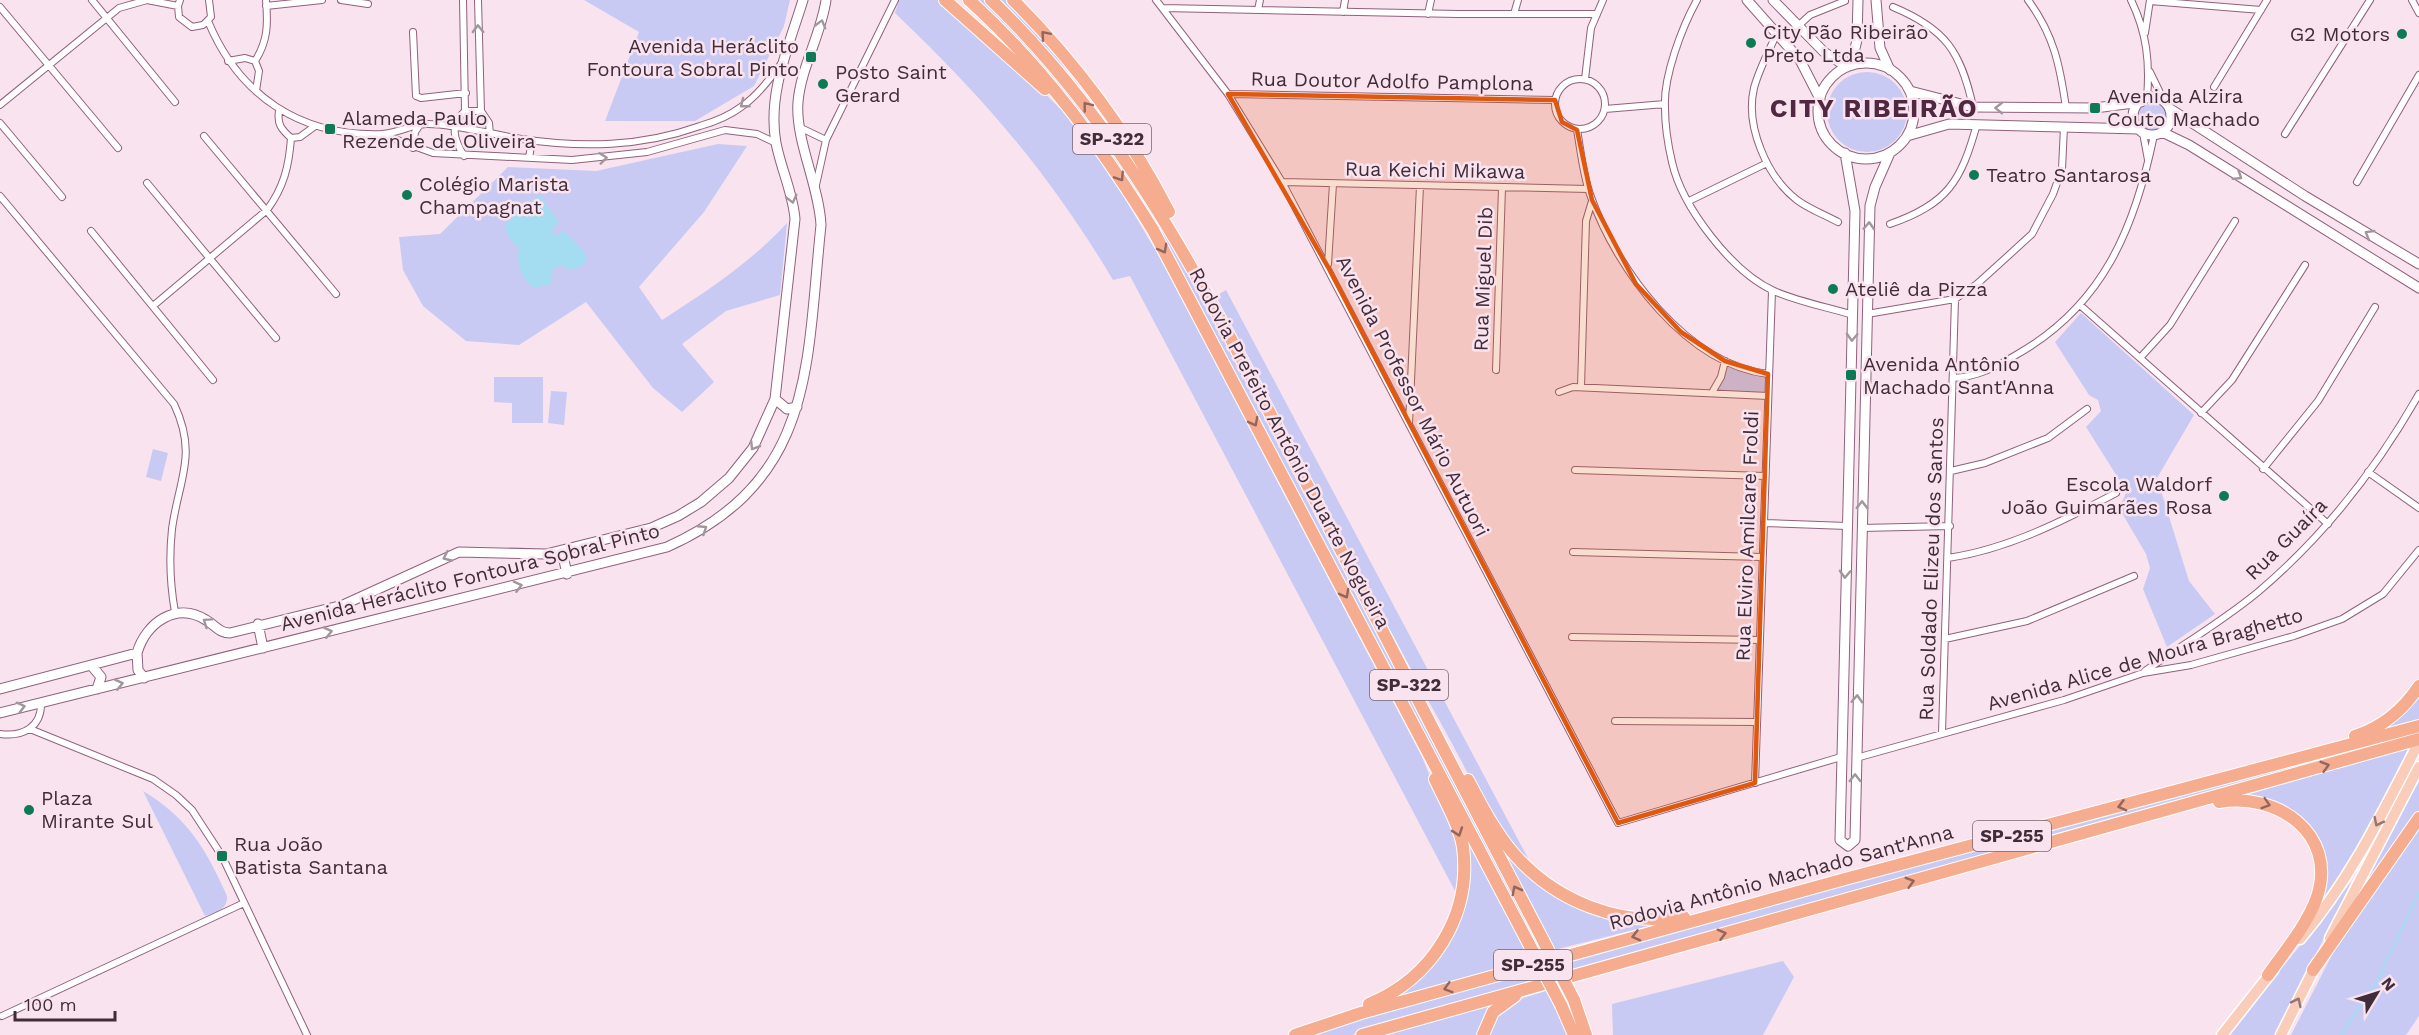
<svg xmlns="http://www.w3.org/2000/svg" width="2419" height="1035" viewBox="0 0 2419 1035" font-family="'Work Sans',sans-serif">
<rect width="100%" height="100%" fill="#f9e3ef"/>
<!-- green -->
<path fill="#c8caf4" d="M584 0H790L784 26 754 86 695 121H605L639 32Z
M899 0H938L1035 83 1066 115 1114 180 1160 258 1422 757 1458 845 1459 892 1455 891 1130 276 1113 280C1049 173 985 99 895 13Z
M976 0H984L1031 48 1102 134 1175 247 1540 943 1535 945 1154 222Z
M1001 0H1009L1074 73 1120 138 1071 75Z
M1827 112a40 40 0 1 1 80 0a40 40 0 1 1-80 0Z
M2137 116a15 15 0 1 1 30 0a15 15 0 1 1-30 0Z
M718 144 747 146 704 212 639 287 662 320C707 291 750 263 787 223L780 295 726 311 682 344 714 382 682 412 653 388 586 302 519 345 466 341 423 306 403 270 399 237 440 234 508 167 596 171Z
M1226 290 1530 862C1500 843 1467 770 1449 738 1368 592 1292 444 1214 297Z
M2081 313 2194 415 2157 478 2189 581 2215 614 2167 647 2143 589 2150 568 2146 554 2119 508 2130 485 2120 481 2086 427 2101 411 2098 400 2089 395 2055 342Z
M1726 362 1768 375 1767 395 1714 391Z
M494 377H543V423H512V403L494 402Z
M551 391 567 392 564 425 548 423Z
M153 449 168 453 161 481 146 477Z
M2419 690V721L2384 728Z
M2418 730 2414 737 1567 973 1560 962Z
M2409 748 2358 848 2311 917 2322 889 2308 831 2240 797Z
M2419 780V815L2354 902Z
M143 791C188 818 206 849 227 896 228 910 215 912 205 916Z
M1452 809 1529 956 1516 963 1395 998 1413 984 1465 890Z
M1485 817 1565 899 1665 922 1554 950Z
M2419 823V1016L2406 1035H2291L2337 945Z
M2352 881 2276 1035H2228Z
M1783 961 1794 977 1763 1035H1613L1612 1004Z
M1536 968 1542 980 1352 1035H1311Z
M1548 990 1569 1035H1487C1494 1005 1521 999 1548 990Z
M1495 1004 1479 1035H1385Z"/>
<!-- water -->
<path fill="#a4dcf1" d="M540 195 559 223 552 229 553 234 556 236 564 231 585 253 587 260 579 268 568 269 562 265 552 270 551 284 534 288C521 278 516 264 519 249L510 239 505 228 513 214Z"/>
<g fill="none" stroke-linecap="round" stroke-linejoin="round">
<!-- stream -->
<path stroke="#a4dcf1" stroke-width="2" d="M2340 1035 2375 985 2419 893"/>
<defs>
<path id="street" d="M92 0 175 102
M180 0 178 6 179 17 192 27 203 25 211 17 209 0
M341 0 368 4
M463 0 465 111
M478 0 481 111
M1156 0 1228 94 1282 182 1618 823 1841 757
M1697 0C1682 27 1663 77 1665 108 1665 125 1668 145 1672 162 1682 207 1732 272 1774 291 1799 302 1827 307 1853 315
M2028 0C2054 35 2060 66 2066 108
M2131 0C2147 33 2150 63 2147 98
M2412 0 2419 13
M2150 1 2261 10
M266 6 322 0
M0 7 118 148
M1893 7C1946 29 1961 52 1973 107
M1163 8 1458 14H1597
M1258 10 1260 0
M1343 12 1345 0
M1428 14 1431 0
M1514 14 1518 0
M208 21C239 96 301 137 382 134 398 133 411 125 426 124 450 123 496 135 521 139 582 148 641 147 700 126 714 122 729 116 741 107 757 96 769 80 781 64
M1798 26 1810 15 1845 1
M413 32 416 96 421 98 466 93
M1777 33C1769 51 1759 69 1754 88 1745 126 1767 177 1797 200 1809 209 1825 215 1838 222
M2145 33 2150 0
M228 61 245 58 255 61 259 71 256 91
M255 61C268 41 268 24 266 0
M2150 72 2165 103
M1555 104a25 25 0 1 1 50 0a25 25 0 1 1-50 0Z
M1585 79 1591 28 1603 0
M2214 87 2267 0
M1228 94 1555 100
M0 105 119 8 147 0 178 6
M1605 109 1665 104
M279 111C277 124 281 129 291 138L300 137 315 126
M0 123 62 197
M801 128 826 140
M1577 130C1581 152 1583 176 1591 197 1617 270 1686 364 1768 374
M2143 133 2148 160
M381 134 433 153 572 160 647 152 725 130 757 134 776 143
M2285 134 2370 0
M204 136 336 294
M413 148 415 132 419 126
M464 156C454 140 449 125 465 111H481L489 123 490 134
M529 158 532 140
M1282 182 1588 189
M2357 182 2419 75
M147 183 276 338
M816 185 826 140 895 0
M0 196 174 404C198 455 179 478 172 529 169 557 170 584 175 612
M1689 201 1767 163
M1890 224C1948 204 1961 181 1977 124
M91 231 213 380
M1328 264 1333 184
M153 306 267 210C284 187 289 166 291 138
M2081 306 2328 524
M1867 314 1955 299 1977 284 2009 255 2032 234 2053 194 2062 169 2064 127
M2140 358 2170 325 2235 221
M1496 370 1502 188
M1953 378C1977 377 1996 367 2016 355 2103 306 2135 228 2154 135
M1581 387 1586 221 1592 201
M1713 391 1721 377 1725 361
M1559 392 1573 387 1768 396
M2201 413 2232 380 2305 265
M1409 424 1420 186
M2263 469 2318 401 2375 307
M1575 470 1765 476
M1951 471 1985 463 2048 438 2087 409
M2368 472 2419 508
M1764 523 1847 526
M1861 528 1950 526
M1573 552 1762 557
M1948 558C2008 549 2063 521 2116 493
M1572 637 1760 640
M1945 639 2027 621 2134 576
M2145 671C2182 645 2223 621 2258 592 2323 537 2377 468 2419 394
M1615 721 1757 722
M30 729 153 779 176 795 192 810 222 856 307 1035
M1942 733 1955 299
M0 734C23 737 42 727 41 702
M1856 758 2064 700 2143 673 2191 665 2294 636 2342 619 2383 594 2419 550
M1755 783 1772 291
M2 1016 244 903"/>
<path id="secondary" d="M1747 0 1800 60 1820 99
M1773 0 1824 52 1847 67
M1876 0 1880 48 1890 70
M1818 111a48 48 0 1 1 96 0a48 48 0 1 1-96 0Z
M1851 65 1857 40 1858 0
M1910 91 1973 107 2095 108 2141 102
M2133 116a19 19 0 1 1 38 0a19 19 0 1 1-38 0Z
M2169 108 2305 196 2419 264
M2162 132 2189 145 2419 288
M1907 136 1949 124 2139 129
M1845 153 1855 211 1840 840 1848 846 1855 840 1870 206 1875 187 1890 153
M775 399 787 409 797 407
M562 551 567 574
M258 624 263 648
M137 653 138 670 144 678
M91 665 101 677 97 689
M0 689 137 653C146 623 176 601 206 620 215 625 219 633 230 633L343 605 459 552 546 554 651 528 678 516 701 502 729 478 753 448 775 399 795 219C793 193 781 169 776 143 767 94 789 46 803 0
M0 713 667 547C816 480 806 365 821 225 819 185 795 140 798 102 801 67 821 35 826 0"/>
<path id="primary" d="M2330 938 2419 767
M2300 939C2351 879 2383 812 2419 742
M2222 1035 2274 969
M2281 1035 2317 963"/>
<path id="highway" d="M945 0 1045 89
M969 0C1043 67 1101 146 1153 230L1530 946
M991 0C1130 133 1210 299 1298 467 1380 626 1461 784 1544 942
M1013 0C1074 61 1130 135 1169 212
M2355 736C2383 727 2403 710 2419 686
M1468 780C1481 805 1495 832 1514 854 1556 902 1621 927 1684 917
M2219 802C2276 792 2338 833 2317 897 2307 925 2285 951 2268 975
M2313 970 2419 818
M1574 1000 1586 1035
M1369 1004C1431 979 1472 916 1463 847 1459 824 1445 801 1435 779
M1561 1005 1574 1035
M1295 1035 1361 1013 1845 879 2419 726
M1362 1035 2419 739
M1483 1035 1493 1012 1515 996"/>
</defs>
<!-- street casing -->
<use href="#street" stroke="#8f617d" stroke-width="8"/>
<!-- secondary casing -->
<use href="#secondary" stroke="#8f617d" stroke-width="11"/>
<!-- primary casing -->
<use href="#primary" stroke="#fff" stroke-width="13"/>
<!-- highway casing -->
<use href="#highway" stroke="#fff" stroke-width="14"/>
<!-- street -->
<use href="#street" stroke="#fff" stroke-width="6"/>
<!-- secondary -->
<use href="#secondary" stroke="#fff" stroke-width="9"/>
<!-- primary -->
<use href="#primary" stroke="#facdbb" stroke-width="10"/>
<!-- highway -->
<use href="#highway" stroke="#f6ac8e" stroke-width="12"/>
<defs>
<path id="highway-bridge" d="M1544 942 1574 1000
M1530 946 1561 1005"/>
</defs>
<!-- highway-bridge casing -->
<use href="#highway-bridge" stroke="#fff" stroke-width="14" stroke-linecap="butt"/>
<!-- highway-bridge -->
<use href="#highway-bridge" stroke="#f6ac8e" stroke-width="12"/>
</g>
<!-- one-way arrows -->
<defs><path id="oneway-chevron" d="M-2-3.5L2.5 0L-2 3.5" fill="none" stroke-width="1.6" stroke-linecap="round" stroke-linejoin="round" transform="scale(1.5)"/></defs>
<g stroke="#a0969c">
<use href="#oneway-chevron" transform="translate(821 24) rotate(-74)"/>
<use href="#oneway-chevron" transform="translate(478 29) rotate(-91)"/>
<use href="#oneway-chevron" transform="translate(744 104) rotate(142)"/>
<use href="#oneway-chevron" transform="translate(1999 108) rotate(-179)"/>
<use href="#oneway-chevron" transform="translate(603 158) rotate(-7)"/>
<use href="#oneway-chevron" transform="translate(2238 176) rotate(32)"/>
<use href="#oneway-chevron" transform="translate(792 199) rotate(76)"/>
<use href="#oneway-chevron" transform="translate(1869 226) rotate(-88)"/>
<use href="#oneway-chevron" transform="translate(2369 234) rotate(-149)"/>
<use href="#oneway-chevron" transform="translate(1852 337) rotate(92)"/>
<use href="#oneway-chevron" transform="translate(754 446) rotate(122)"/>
<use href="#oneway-chevron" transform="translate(1862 505) rotate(-89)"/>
<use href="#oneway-chevron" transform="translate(703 529) rotate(-33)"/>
<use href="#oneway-chevron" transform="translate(447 557) rotate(155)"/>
<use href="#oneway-chevron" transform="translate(1845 574) rotate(92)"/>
<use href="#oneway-chevron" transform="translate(518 586) rotate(-14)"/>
<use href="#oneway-chevron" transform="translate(207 622) rotate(-146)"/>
<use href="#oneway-chevron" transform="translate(328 632) rotate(-13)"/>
<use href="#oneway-chevron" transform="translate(119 684) rotate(-13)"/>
<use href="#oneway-chevron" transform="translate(1857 699) rotate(-88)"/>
<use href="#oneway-chevron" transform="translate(21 707) rotate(-15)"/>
<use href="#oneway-chevron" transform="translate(1855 778) rotate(-90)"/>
</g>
<g stroke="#92665f">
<use href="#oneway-chevron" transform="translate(1045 35) rotate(-131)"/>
<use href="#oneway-chevron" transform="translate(1087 106) rotate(-128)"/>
<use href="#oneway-chevron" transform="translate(1120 177) rotate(57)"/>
<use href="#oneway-chevron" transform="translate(1163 249) rotate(61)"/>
<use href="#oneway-chevron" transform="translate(1254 422) rotate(62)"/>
<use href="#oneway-chevron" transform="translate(1345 594) rotate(62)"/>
<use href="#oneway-chevron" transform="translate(2325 766) rotate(-16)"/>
<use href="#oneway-chevron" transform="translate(2266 804) rotate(17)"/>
<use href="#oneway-chevron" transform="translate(2122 806) rotate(165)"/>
<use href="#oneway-chevron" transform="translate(1458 832) rotate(71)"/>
<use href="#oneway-chevron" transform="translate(1910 882) rotate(-16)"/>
<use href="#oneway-chevron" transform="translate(1516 890) rotate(-118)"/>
<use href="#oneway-chevron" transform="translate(1722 934) rotate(-15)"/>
<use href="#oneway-chevron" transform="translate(1636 936) rotate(165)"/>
<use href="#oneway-chevron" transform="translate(1448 988) rotate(164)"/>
</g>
<g stroke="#947574">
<use href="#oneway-chevron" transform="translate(2378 822) rotate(117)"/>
<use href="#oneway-chevron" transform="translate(2297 1002) rotate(-64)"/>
</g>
<!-- marked area -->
<path fill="#e0570e" fill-opacity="0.2" stroke="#e0570e" stroke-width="4.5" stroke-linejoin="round" d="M1228 94 1555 100 1562 122 1577 130 1592 200 1636 284 1681 332 1725 361 1768 374 1755 783 1618 823 1328 267Z"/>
<!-- markers -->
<g fill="#0e7a55" stroke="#f9e3ef" stroke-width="2">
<circle cx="2402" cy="34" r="6"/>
<circle cx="1751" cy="43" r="6"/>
<rect x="805" y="51" width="12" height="12" rx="3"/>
<circle cx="823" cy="84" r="6"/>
<rect x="2089" y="102" width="12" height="12" rx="3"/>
<rect x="324" y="123" width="12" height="12" rx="3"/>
<circle cx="1974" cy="175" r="6"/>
<circle cx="407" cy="195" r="6"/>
<circle cx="1833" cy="289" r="6"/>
<rect x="1845" y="369" width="12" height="12" rx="3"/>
<circle cx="2224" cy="496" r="6"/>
<circle cx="29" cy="810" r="6"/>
<rect x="216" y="850" width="12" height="12" rx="3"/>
</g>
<g text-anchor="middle" stroke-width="5" stroke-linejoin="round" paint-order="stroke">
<!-- shield labels -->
<g fill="#f9e3ef" stroke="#786470" stroke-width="1.5">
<rect x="1073" y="124" width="78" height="30" rx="4.5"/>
<rect x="1370" y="670" width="78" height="30" rx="4.5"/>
<rect x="1973" y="821" width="78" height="30" rx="4.5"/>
<rect x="1494" y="950" width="78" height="30" rx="4.5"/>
</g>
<g font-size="18" font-weight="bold" fill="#412d39">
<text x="1112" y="145">SP-322</text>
<text x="1409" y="691">SP-322</text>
<text x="2012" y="842">SP-255</text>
<text x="1533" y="971">SP-255</text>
</g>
<!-- poi labels -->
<g font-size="20" fill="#412d39" stroke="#f9e3ef" text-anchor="start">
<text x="1763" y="39">City Pão Ribeirão<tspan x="1763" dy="23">Preto Ltda</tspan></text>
<text x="2390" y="41" text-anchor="end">G2 Motors</text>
<text x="799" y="53" text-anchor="end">Avenida Heráclito<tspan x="799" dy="23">Fontoura Sobral Pinto</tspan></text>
<text x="835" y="79">Posto Saint<tspan x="835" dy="23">Gerard</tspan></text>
<text x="2107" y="103">Avenida Alzira<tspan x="2107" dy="23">Couto Machado</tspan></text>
<text x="342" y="125">Alameda Paulo<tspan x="342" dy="23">Rezende de Oliveira</tspan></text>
<text x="1986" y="182">Teatro Santarosa</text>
<text x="419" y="191">Colégio Marista<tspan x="419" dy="23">Champagnat</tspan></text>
<text x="1845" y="296">Ateliê da Pizza</text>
<text x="1863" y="371">Avenida Antônio<tspan x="1863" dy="23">Machado Sant'Anna</tspan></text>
<text x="2212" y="491" text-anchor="end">Escola Waldorf<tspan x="2212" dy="23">João Guimarães Rosa</tspan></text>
<text x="41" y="805">Plaza<tspan x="41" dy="23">Mirante Sul</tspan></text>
<text x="234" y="851">Rua João<tspan x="234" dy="23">Batista Santana</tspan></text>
</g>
<!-- street labels -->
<g font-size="20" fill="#412d39" stroke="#f9e3ef">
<text transform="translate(1392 81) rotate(1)" y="7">Rua Doutor Adolfo Pamplona</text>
<text transform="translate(1435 170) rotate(1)" y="7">Rua Keichi Mikawa</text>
<text transform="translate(1483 279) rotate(-88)" y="7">Rua Miguel Dib</text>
<text transform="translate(1413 396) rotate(63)" y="7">Avenida Professor Mário Autuori</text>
<text transform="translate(1290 448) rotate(62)" y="7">Rodovia Prefeito Antônio Duarte Nogueira</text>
<text transform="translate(1747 536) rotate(-88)" y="7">Rua Elviro Amilcare Froldi</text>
<text transform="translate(2286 539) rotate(-45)" y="7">Rua Guaíra</text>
<text transform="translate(1931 569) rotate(-88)" y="7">Rua Soldado Elizeu dos Santos</text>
<text transform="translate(470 577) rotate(-14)" y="7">Avenida Heráclito Fontoura Sobral Pinto</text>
<text transform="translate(2145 659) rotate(-16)" y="7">Avenida Alice de Moura Braghetto</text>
<text transform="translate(1781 877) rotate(-15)" y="7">Rodovia Antônio Machado Sant'Anna</text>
</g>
<!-- district labels -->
<g font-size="26" font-weight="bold" letter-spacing="1.5" fill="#512842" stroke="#f9e3ef">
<text x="1874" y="117">CITY RIBEIRÃO</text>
</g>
</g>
<!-- north arrow -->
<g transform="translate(2377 993) rotate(52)" stroke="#f9e3ef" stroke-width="4.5" paint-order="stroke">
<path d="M0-4.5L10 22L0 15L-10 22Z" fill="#412d39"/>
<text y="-9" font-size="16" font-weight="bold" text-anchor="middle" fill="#412d39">N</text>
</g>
<!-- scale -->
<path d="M15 1011v9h100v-9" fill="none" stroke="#412d39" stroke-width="3"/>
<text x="24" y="1011" font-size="18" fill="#412d39" stroke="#f9e3ef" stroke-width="4.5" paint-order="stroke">100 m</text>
</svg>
